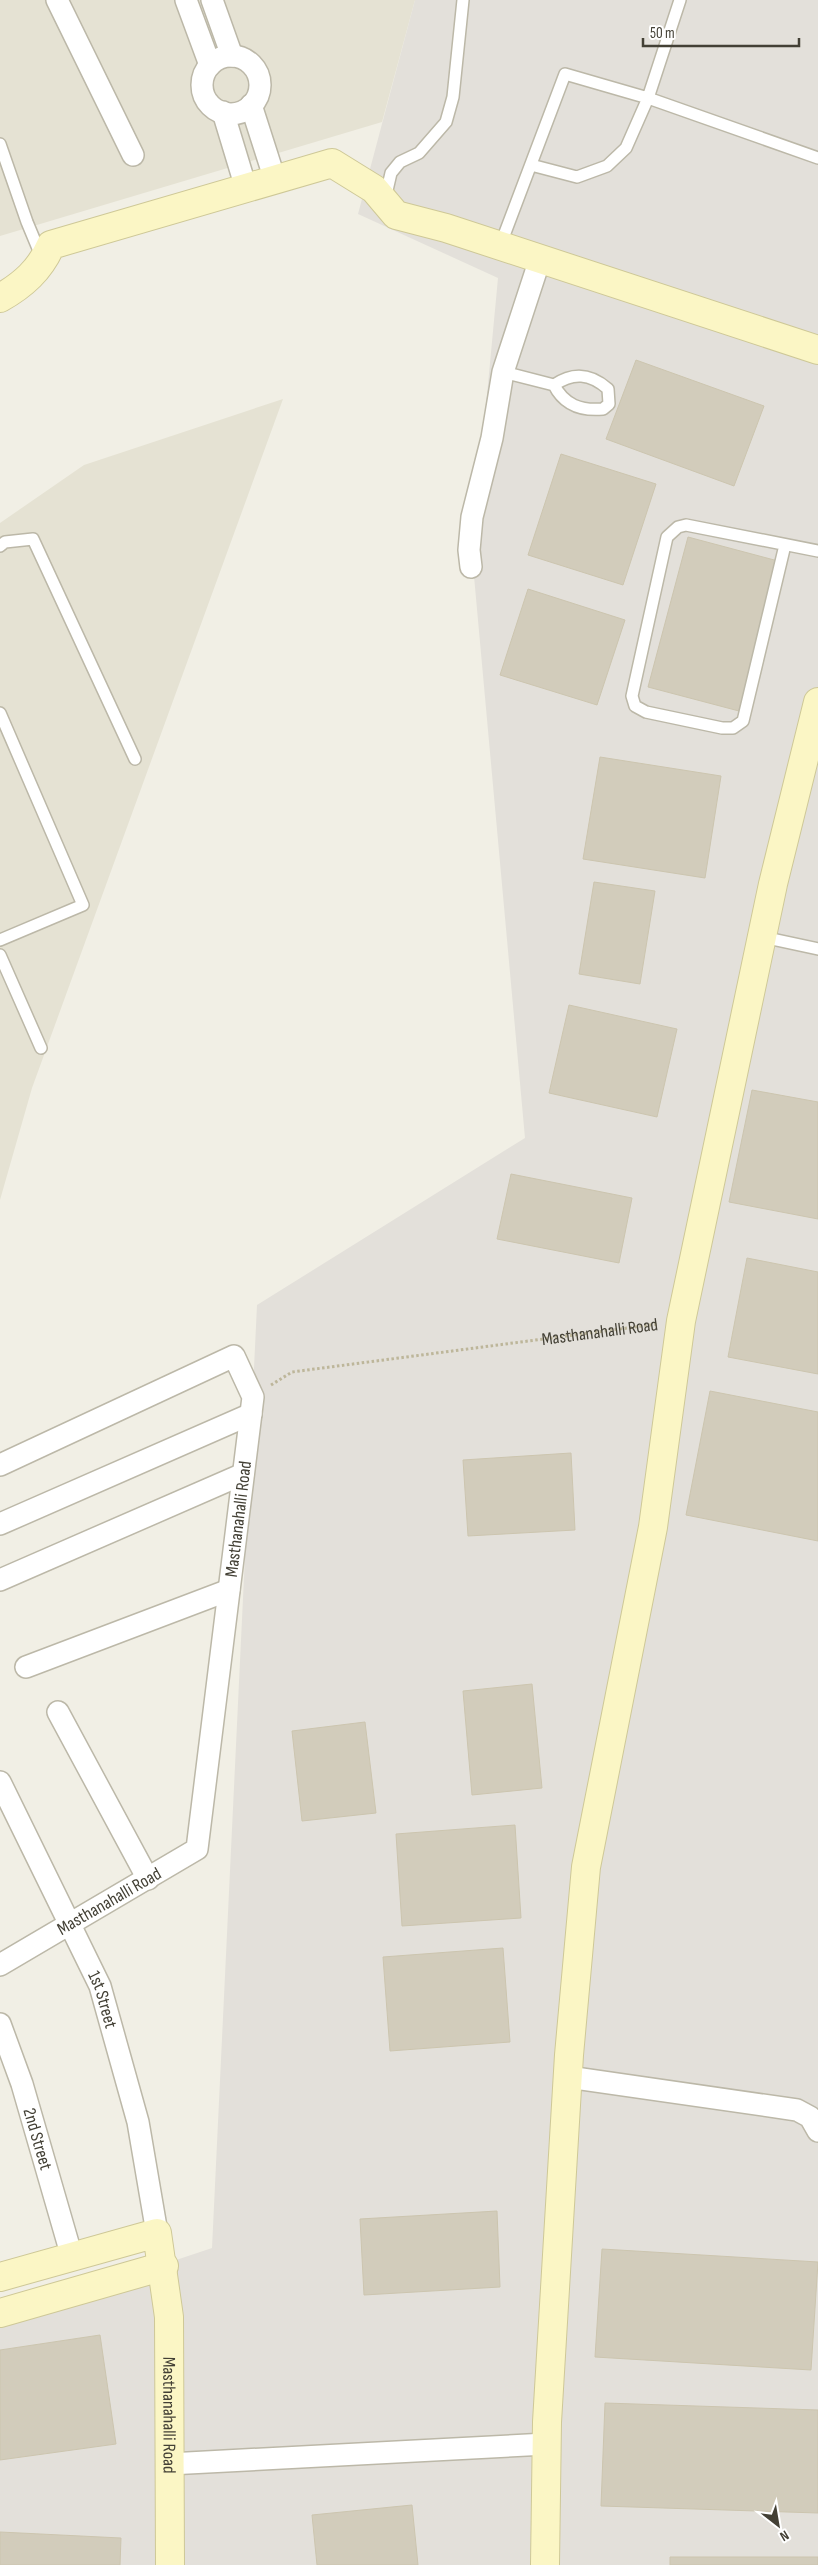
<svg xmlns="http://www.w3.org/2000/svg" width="818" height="2565" viewBox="0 0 818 2565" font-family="'Sofia Sans Condensed',sans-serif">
<rect width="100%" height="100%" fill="#f1efe5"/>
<!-- residential -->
<path fill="#e5e2d3" d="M0 0H415L382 122 0 236Z
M283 399 32 1088 0 1200V523L84 465Z"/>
<!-- industrial -->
<path fill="#e3e0da" d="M415 0H818V2565H0V2319L212 2248 257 1305 525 1138 472 554 498 278 358 214Z"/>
<!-- building -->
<path fill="#d2ccbb" stroke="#ccc5af" d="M636 360 764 406 734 486 606 439Z
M561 454 656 484 623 585 528 555Z
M688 537 778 561 739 711 648 687Z
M528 589 625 620 597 705 500 675Z
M600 757 721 776 705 878 583 859Z
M594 882 655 891 640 984 579 974Z
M569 1005 677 1029 657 1117 549 1093Z
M752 1090 818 1102V1219L729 1202Z
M511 1174 632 1198 619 1263 497 1239Z
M747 1258 818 1272V1374L728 1357Z
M710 1391 818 1412V1541L686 1515Z
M571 1453 575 1530 468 1536 463 1460Z
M532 1684 542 1788 472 1795 463 1691Z
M365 1722 376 1813 302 1821 292 1731Z
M515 1825 521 1918 402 1926 396 1834Z
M503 1948 510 2042 390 2051 383 1957Z
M497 2211 500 2287 364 2295 360 2219Z
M602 2249 818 2262 811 2370 595 2357Z
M100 2335 116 2444 0 2460V2350Z
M605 2403 818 2410V2513L601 2506Z
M412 2505 418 2565H317L312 2515Z
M0 2532 121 2538 120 2565H0Z
M670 2557H818V2565H670Z"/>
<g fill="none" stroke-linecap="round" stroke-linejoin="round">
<defs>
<path id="lane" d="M0 144 27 222 42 258
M531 165 577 177 607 166 626 148 648 98 818 158
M385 199 391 173 400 162 419 153 446 122 453 97 463 0
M500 246 565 74 648 98 680 0
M503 372 554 385C573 372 590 373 608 389L609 404 603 409C581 411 564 405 554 385
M785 545 743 721 733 728H722L646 712 635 706 632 696 667 537 678 527 686 525 818 551
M0 546 5 542 33 539 135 759
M0 713 83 905 0 940
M763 937 818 949
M0 955 41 1048"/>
<g id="street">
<path d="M57 0 133 155"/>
<path d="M186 0 210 65"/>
<path d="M212 0 232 56"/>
<circle cx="231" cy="85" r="29"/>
<path d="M251 105 275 180"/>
<path d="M223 112 246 188"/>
<path d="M471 567 469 550 472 517 492 438 503 372 540 259"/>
<path d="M0 1465 234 1356 253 1397 197 1849 0 1965"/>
<path d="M0 1524 251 1414"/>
<path d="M0 1580 243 1474"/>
<path d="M26 1667 229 1590"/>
<path d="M58 1712 148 1879"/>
<path id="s2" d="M0 1782 100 1986 138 2122 157 2233"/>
<path id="s3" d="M0 2024 22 2084 72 2257"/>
<path d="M568 2077 797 2110 810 2117 818 2131"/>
<path d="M169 2464 546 2444"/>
</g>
<g id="secondary">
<path d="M0 298C23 285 40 270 51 245L332 163 374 189 396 215 446 228 818 350"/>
<path id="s4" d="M0 2277 157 2233 169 2317 170 2565"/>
<path d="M0 2313 164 2266"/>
<path d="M545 2565 547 2422 569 2055 586 1867 653 1527 681 1321 773 884 818 702"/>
</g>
</defs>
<!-- lane casing -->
<use href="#lane" stroke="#bcb8a8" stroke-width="14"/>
<!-- street casing -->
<use href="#street" stroke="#bcb8a8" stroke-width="24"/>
<!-- secondary casing -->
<use href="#secondary" stroke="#cec897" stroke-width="30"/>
<!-- path -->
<path stroke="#bdb69a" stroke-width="3" stroke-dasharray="2.5 2.5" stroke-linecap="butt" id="s1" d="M271 1385 292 1372 658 1324"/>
<!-- lane -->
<use href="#lane" stroke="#fff" stroke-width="11"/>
<!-- street -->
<use href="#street" stroke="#fff" stroke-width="21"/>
<!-- secondary -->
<use href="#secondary" stroke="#fbf6c5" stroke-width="28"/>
</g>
<g text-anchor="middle" stroke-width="4" stroke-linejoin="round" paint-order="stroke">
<!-- street labels -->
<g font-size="18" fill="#434035" stroke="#fff">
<text dy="6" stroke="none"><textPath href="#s1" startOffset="335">Masthanahalli Road</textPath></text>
<text transform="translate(238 1519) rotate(-83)" y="6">Masthanahalli Road</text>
<text transform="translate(109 1901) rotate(-30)" y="6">Masthanahalli Road</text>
<text dy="6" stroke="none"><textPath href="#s2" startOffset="241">1st Street</textPath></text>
<text dy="6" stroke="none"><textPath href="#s3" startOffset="121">2nd Street</textPath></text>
<text dy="6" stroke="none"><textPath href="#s4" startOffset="346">Masthanahalli Road</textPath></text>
</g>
</g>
<!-- north arrow -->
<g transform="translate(778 2525) rotate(149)" stroke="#ffffff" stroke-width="4" paint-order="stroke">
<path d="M0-4L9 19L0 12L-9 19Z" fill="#434035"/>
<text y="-8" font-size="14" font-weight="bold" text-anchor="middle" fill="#434035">N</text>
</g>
<!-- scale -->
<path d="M643 38v8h156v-8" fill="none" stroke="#434035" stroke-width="2.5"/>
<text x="650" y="38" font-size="15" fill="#434035" stroke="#ffffff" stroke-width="4" paint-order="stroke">50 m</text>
</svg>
